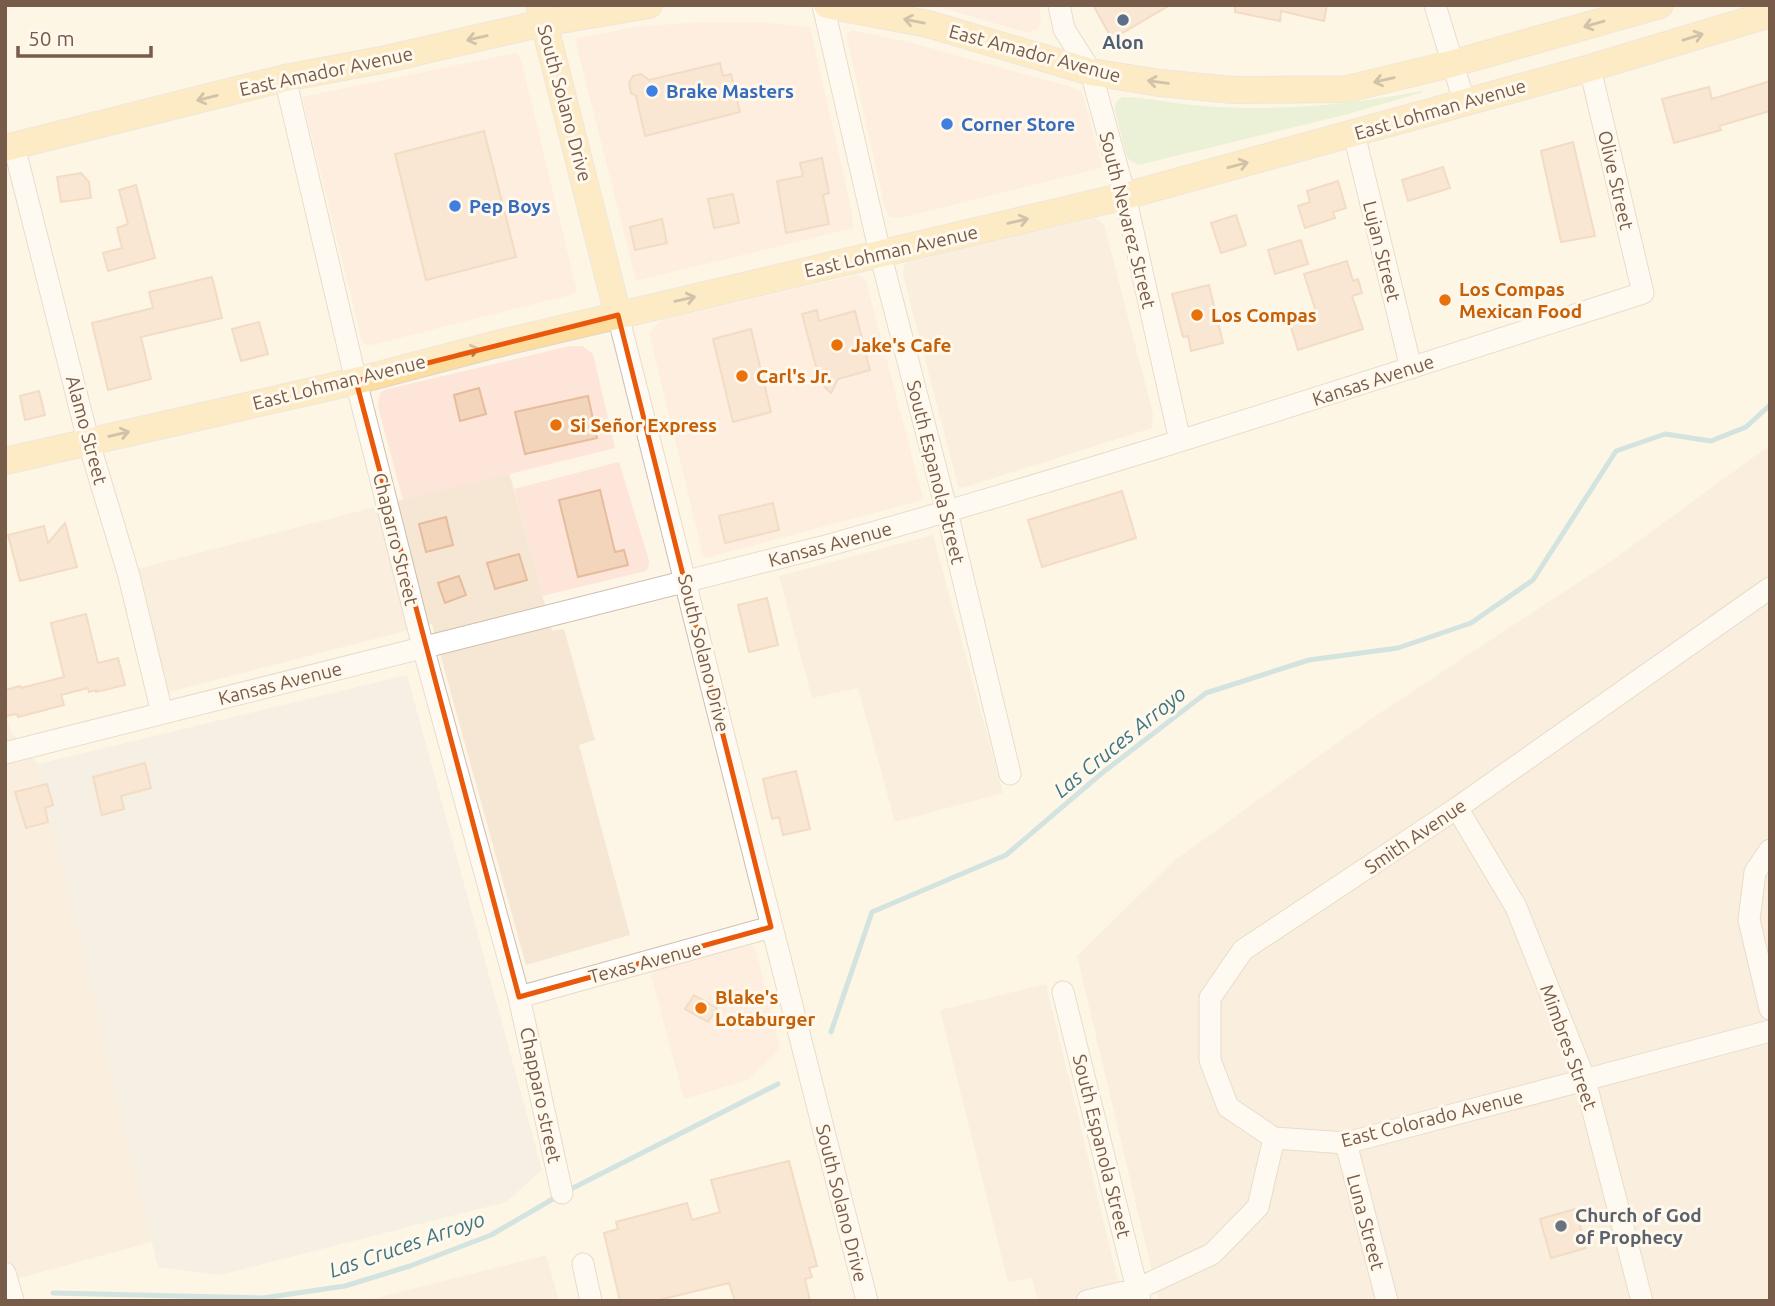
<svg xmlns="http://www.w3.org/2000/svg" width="1775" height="1306" viewBox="0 0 1775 1306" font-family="Ubuntu,sans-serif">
<rect width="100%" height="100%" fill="#fdf5e5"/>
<!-- residential -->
<path fill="#f5e7d4" d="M1095 218 1104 224 1153 414 1152 428 962 488 958 486 903 275 904 266 907 261Z
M1770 445V1301H1159L1077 956 1175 860 1366 722 1614 559Z
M509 472 552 631 564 629 595 740 579 745 630 935 526 965 432 624 169 692 137 569Z
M933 535 1003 793 895 822 858 688 812 698 779 576Z
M5 712 11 732 38 764 152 1242 5 1282Z
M1046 984 1123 1301H1038L1032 1278 1008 1282 940 1010Z
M546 1255 559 1301H365Z"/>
<!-- commercial -->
<path fill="#fde5d9" d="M932 5H1039L1041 23 1038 29 1030 32 1021 31Z
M702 22H758L810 27 852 212 853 228 636 281 575 39 634 27Z
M851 30 908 42 1078 89 1083 95 1101 162V168L900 218 890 217 886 212 846 34Z
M516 53 521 60 577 291 574 294 371 345 365 344 362 341 302 97Z
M856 275 862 276 866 281 923 498 919 501 706 558 703 555 649 333 661 320Z
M570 346H582L593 354 615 448 403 500 378 407 380 394 384 390Z
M619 462 649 561 648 568 646 571 542 596 514 489Z
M751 945 756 950 780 1049 748 1080 684 1099 650 971Z"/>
<!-- industrial -->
<path fill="#ede6df" d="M407 675 542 1170 506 1202 220 1275 158 1267 38 764Z"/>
<!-- green -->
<path fill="#d2ebc3" d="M1421 91 1423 92 1348 114 1138 165 1127 158 1115 110 1116 102 1122 97C1145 97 1168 103 1191 105 1268 112 1346 106 1421 91Z"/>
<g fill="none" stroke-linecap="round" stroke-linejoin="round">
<!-- stream -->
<path stroke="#9fcdd9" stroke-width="5" d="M831 1032 872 912 1006 855 1102 773 1206 693 1309 660 1398 648 1471 623 1533 580 1616 451 1665 434 1711 441 1746 427 1770 405
M567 1191 778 1084
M53 1293 263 1298 345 1286 410 1266 491 1235 558 1196"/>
</g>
<!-- building -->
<path fill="#f3d5bc" stroke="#e6bc9c" stroke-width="2" d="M1093 5H1170L1112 39Z
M1235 5H1327L1324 21 1281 11 1280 21 1235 12Z
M720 63 723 76 731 74 740 112 645 136 636 96 631 93 629 83 633 76 641 74 649 80Z
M1770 81V111L1719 126 1721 130 1674 143 1662 99 1709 87 1712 99Z
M484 131 516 257 426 280 395 154Z
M1573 142 1595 236 1561 242 1541 151Z
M822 158 829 193 823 195 829 224 786 233 777 181 803 176 800 163Z
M1443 167 1450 188 1408 201 1402 180Z
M81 173 89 182 91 198 61 202 57 177Z
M1338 181 1346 208 1333 212 1335 218 1305 228 1298 206 1310 202 1307 191Z
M136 185 155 258 108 271 103 253 122 248 117 228 128 224 119 190Z
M733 194 739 223 714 228 708 199Z
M1236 215 1246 245 1221 253 1211 223Z
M662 219 667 243 635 250 630 227Z
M1301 240 1308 264 1275 274 1268 250Z
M1347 261 1353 281 1358 279 1362 293 1352 296 1363 329 1298 350 1290 324 1317 315 1304 274Z
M212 277 222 318 141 337 151 379 108 390 92 323 153 308 149 292Z
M1209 285 1223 343 1191 351 1188 336 1183 337 1172 294Z
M817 310 819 321 855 311 870 370 838 379 831 393 820 382 802 314Z
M259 322 268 354 241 361 232 329Z
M751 329 771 412 733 422 713 339Z
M479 388 486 414 460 421 454 395Z
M39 391 45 415 25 420 20 396Z
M588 396 597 438 525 454 515 412Z
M600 490 615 552 624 550 628 565 578 577 559 500Z
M1122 491 1136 538 1042 567 1028 520Z
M773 503 779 530 725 543 719 516Z
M446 517 453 545 426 552 419 524Z
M65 523 77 567 20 581 8 535 44 526 48 543Z
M519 554 527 580 495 589 487 563Z
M459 576 466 595 445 603 438 583Z
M767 598 778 645 749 652 738 605Z
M86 614 98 663 118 658 125 685 96 692V690L89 692 88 688 61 695 64 705 18 717 17 714 5 716V690L20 686 21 688 64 677 51 623Z
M145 763 151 788 121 796 124 809 102 815 93 777Z
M796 771 810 829 783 835 779 817 772 819 763 779Z
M47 784 53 805 45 808 48 822 26 828 15 792Z
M694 995 717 1008 708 1022 685 1009Z
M789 1161 817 1266 809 1268 812 1277 805 1279 810 1301H735L729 1283 655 1301H620L604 1233 618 1229 616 1222 687 1203 692 1220 720 1212 711 1180Z
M1575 1209 1586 1248 1551 1258 1540 1219Z"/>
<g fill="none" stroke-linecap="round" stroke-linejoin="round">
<defs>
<path id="minor" d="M823 5 880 253 947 512 1010 774
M1059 5 1064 29 1091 72 1125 196 1180 441
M1435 5 1464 101
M285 78 356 381 423 647 519 997 562 1193
M1354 134 1411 368
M14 146 88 440 129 576 162 713
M618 315C702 643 782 973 867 1301
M5 753 822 547C1098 470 1370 381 1643 293L1590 68
M1457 808 1516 907 1585 1080 1642 1301
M1770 850 1755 872 1749 920 1770 1009
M1063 992 1140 1301
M519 997 771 927
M1274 1138 1228 1107 1210 1060V998L1243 950 1457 808 1770 588
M1346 1143 1387 1301
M583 1264 591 1301
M5 1273 13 1301
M1087 1301 1137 1289 1212 1254 1258 1207 1274 1138 1346 1143 1770 1031"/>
<path id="major" d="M827 5 928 24 1091 72 1160 83 1233 90 1347 89 1451 64 1660 5
M540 7 618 315
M5 148 285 78 386 59 543 23 649 5
M5 461 356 381 493 345 1125 196 1590 68 1770 14"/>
</defs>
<!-- minor casing -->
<use href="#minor" stroke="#cfbdab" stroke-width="23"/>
<!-- major casing -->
<use href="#major" stroke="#dcd5d0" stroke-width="28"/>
<!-- minor -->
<use href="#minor" stroke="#fff" stroke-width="21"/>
<!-- major -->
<use href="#major" stroke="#fcdd9d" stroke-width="26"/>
</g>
<!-- one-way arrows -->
<defs><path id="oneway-shaft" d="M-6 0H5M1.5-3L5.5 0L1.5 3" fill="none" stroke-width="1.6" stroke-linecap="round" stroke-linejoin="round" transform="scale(1.75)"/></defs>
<g stroke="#9f8363">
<use href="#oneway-shaft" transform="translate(914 21) rotate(-169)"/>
<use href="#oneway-shaft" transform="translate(1594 24) rotate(164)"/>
<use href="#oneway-shaft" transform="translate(1693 37) rotate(-17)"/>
<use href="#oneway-shaft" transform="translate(477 38) rotate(167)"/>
<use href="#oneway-shaft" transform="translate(1384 80) rotate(167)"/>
<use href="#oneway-shaft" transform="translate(1158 82) rotate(-172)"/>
<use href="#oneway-shaft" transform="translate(207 98) rotate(166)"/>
<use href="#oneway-shaft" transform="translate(1238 165) rotate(-15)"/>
<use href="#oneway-shaft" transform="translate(1018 221) rotate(-13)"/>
<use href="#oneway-shaft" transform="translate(685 299) rotate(-13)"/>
<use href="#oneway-shaft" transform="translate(469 351) rotate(-14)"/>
<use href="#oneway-shaft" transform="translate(119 434) rotate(-13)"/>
</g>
<!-- marked area -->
<path d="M0 0H1775V1306H0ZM618 315 771 927 519 997 356 381Z" fill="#fdf5e5" fill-opacity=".55" fill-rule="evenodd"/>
<path fill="none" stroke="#e8590c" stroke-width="5" stroke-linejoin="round" d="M618 315 771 927 519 997 356 381Z"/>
<!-- markers -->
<circle fill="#5c6f8a" stroke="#fff8ec" stroke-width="2.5" cx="1123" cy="20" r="7"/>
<g fill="#3f7fe0" stroke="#fff8ec" stroke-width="2.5">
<circle cx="652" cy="91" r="7"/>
<circle cx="947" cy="124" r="7"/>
<circle cx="455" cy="206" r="7"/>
</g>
<g fill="#e8710a" stroke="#fff8ec" stroke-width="2.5">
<circle cx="1445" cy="300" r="7"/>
<circle cx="1197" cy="315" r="7"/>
<circle cx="837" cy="345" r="7"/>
<circle cx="742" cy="376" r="7"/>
<circle cx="556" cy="425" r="7"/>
<circle cx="701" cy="1008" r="7"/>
</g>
<circle fill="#6b7280" stroke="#fff8ec" stroke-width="2.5" cx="1561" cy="1226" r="7"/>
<g text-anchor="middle" stroke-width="6" stroke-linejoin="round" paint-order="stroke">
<!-- service labels -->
<g font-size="19" font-weight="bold" fill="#4e5e75" stroke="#fff8ec">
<text x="1123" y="49">Alon</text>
</g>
<!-- street labels -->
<g font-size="19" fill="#775c4a" stroke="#fff8ec">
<text transform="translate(1035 53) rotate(15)" y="7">East Amador Avenue</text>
<text transform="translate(326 71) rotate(-12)" y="7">East Amador Avenue</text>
<text transform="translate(565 103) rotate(75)" y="7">South Solano Drive</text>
<text transform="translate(1440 109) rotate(-16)" y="7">East Lohman Avenue</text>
<text transform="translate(1616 180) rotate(77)" y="7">Olive Street</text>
<text transform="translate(1128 220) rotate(76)" y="7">South Nevarez Street</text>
<text transform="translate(891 251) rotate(-13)" y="7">East Lohman Avenue</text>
<text transform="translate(1382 251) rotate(76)" y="7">Lujan Street</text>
<text transform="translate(1373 380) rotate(-18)" y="7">Kansas Avenue</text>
<text transform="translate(339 382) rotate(-14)" y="7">East Lohman Avenue</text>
<text transform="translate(87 430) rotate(75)" y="7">Alamo Street</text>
<text transform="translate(936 472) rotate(76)" y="7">South Espanola Street</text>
<text transform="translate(396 539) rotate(76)" y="7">Chaparro Street</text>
<text transform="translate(830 544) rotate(-15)" y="7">Kansas Avenue</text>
<text transform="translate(704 653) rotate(76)" y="7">South Solano Drive</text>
<text transform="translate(280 683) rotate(-14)" y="7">Kansas Avenue</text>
<text transform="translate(1415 836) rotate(-34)" y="7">Smith Avenue</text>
<text transform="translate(645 962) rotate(-15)" y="7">Texas Avenue</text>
<text transform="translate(1569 1047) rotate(70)" y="7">Mimbres Street</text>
<text transform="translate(541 1095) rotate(78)" y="7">Chapparo street</text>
<text transform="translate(1432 1118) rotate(-14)" y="7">East Colorado Avenue</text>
<text transform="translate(1102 1146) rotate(76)" y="7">South Espanola Street</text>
<text transform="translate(842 1203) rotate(76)" y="7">South Solano Drive</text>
<text transform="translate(1366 1222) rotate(75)" y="7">Luna Street</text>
</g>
<!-- shop labels -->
<g font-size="19" font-weight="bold" fill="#366cbe" stroke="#fff8ec" text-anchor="start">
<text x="666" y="98">Brake Masters</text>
<text x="961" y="131">Corner Store</text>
<text x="469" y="213">Pep Boys</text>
</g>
<!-- food labels -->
<g font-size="19" font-weight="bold" fill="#c56008" stroke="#fff8ec" text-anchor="start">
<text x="1459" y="296">Los Compas<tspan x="1459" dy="22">Mexican Food</tspan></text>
<text x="1211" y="322">Los Compas</text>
<text x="851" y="352">Jake's Cafe</text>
<text x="756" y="383">Carl's Jr.</text>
<text x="570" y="432">Si Señor Express</text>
<text x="715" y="1004">Blake's<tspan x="715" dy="22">Lotaburger</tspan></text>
</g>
<!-- worship labels -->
<g font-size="19" font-weight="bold" fill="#5b616d" stroke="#fff8ec" text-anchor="start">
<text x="1575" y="1222">Church of God<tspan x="1575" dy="22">of Prophecy</tspan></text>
</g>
<!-- water labels -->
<g font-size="21" font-style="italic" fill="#3f7583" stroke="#fff8ec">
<text transform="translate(1120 742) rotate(-39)" y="7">Las Cruces Arroyo</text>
<text transform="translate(407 1245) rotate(-19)" y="7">Las Cruces Arroyo</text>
</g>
</g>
<!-- border -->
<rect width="1775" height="1306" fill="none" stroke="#775c4a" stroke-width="14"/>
<!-- scale -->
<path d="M18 46v10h133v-10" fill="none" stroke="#775c4a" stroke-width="3.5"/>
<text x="28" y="46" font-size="21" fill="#775c4a" stroke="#fff8ec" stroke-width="5" paint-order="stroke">50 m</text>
</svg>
